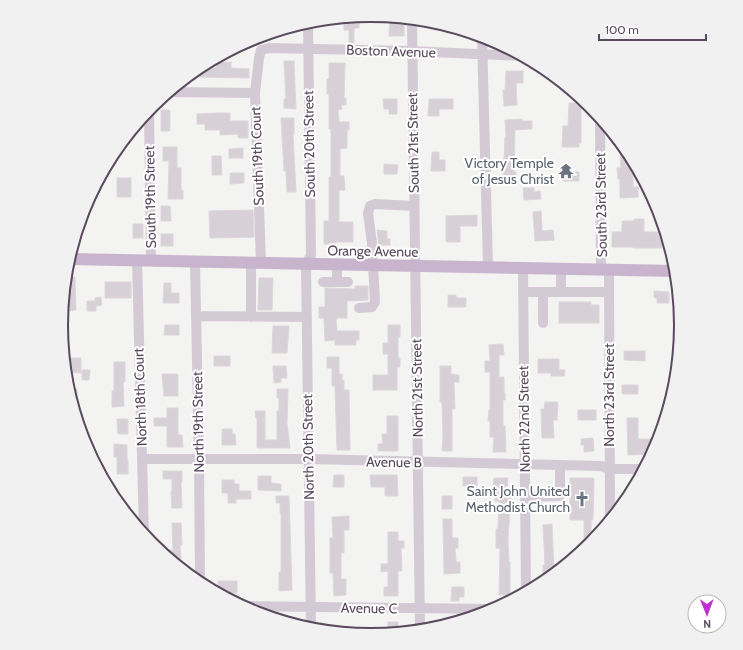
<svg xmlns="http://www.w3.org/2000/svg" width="743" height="650" viewBox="0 0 743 650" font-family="Cabin,sans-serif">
<rect width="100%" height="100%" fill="#f3f3f1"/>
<!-- building -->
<path fill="#d7d1d7" stroke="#dcd6db" d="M353 17V21H359V28H354V43H349V30H344V24L315 25V21Z
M390 21H404V36H389Z
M446 25 466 31V33H446Z
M284 61H294L296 109 284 108V99H286Z
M231 62V68L249 69V78L200 77V68H216V63Z
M329 63H345L344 98H346V105H341L342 109 338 110 339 122H349V130H347V148L340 149V176H344L345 190H339V222H353V242H336V244H324V221H329V177H331V129H329V94H327V79H329Z
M506 71H523V83H516L517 105 504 106 503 90H505Z
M383 99H397V114H389V109H384Z
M429 99H453V109H439V116H428Z
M569 103H581V143H579V147H562L563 126H568Z
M161 110H170V131H161Z
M219 113H230V121H248V138H238V134L220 135V130H205V124H197V114Z
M281 118H294V134H293L296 192H287L286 171H284Z
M522 119V121H532V129L515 130 514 172H516V182H503L505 137H506L505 120Z
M163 147H177V168H181V190H183V199H168L169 161H163Z
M243 148V158H229V149Z
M432 152H439V160H445V171H431Z
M212 156H221L222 175H212Z
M620 156H631L637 167V172H633V187H638V197L620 198V179H618L617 168H621Z
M384 164 398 165 397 174H384Z
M563 172H579V181H563Z
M230 173H244V183L230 184Z
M117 178H131V197H117Z
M523 188H534V192L540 191 541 199 524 200Z
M161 206H170L171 221H161Z
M253 210 254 237 210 238 209 211Z
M541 211 542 231 553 230 554 240 535 241 533 212Z
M477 215V226H460V242H446V216Z
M634 219H644V232H662V248H633V247H612V232H622V221H634Z
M133 224H143V238H133Z
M377 230 387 231V239H390V245H379Z
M161 234H173V246H161Z
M75 277 76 310 66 311V278Z
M259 278H273L272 310H258Z
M105 282H131V298H105Z
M164 283H171V293H179V303H163Z
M355 286H368V300L347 301V318H336L337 331H359V340H356V345H335V340L325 341 324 318H319V307H325V288L355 289Z
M654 291 669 292V303H657V298H654Z
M448 295H456V298H466V307H448Z
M101 297 102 305 96 306V311H87V301H95V298Z
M559 302H591V305H599V323H559Z
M165 325H179V335H164Z
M388 325H400V337H398V358H400V367H397V390H373V375H388V354H383V343H388Z
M273 326H289L287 353H272Z
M503 344 504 355H499V377H504V393H505V400H503V426H505L506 452H493L494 437H490V421H488L489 410H490V372H485V361H490L489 345Z
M624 351H645V361L624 360Z
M214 356H230V366H214Z
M327 357H339V374H342V380H344V390H349L350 450H337L335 386H332V368H327Z
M65 358H81V373L66 372Z
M538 359H559V370H565L564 376H551V373H538Z
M114 362H125V382H123L124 406 112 407V391H114Z
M273 366H286L287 378H281V382L274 383Z
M440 366H451V374L459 375V382H454L455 409H452V451H442L443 436 442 402H440Z
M82 370H90L89 380H82Z
M162 374H178V396H164Z
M622 385H638V394H622Z
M69 389H77V411H75Z
M277 389H288L287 424 290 448H257V418H256L255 411H265V440H277V411H279V398H277Z
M545 402H558L557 420H553L554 438H542L541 409H544Z
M167 408H178V435H182L183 447H167V426H154V418H167Z
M578 410H596V420H578Z
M387 416H398V451H378V444H383L382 434H387Z
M627 418H638V439H653V452L652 454 628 455Z
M117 419H128V434H118Z
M222 429H232V434H235L236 445H222Z
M593 438 594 451 584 452V445H581V439Z
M114 444 127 445V460H128V474H117V457H114Z
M163 471H182V482H181L182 508H172L171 492 172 491V479H163Z
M334 475H344V487H333Z
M370 475H397L398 496H385V487H371Z
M258 476H271V483L281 484V491L258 490Z
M463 477H477V486H463Z
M494 478H508L507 489H511L508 540 509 562H510V595H499L500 548H496V529H498L499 501H495L496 486H493Z
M570 478H594L593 520H591V544L584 550V520H570Z
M222 480H234V484H239V491H251V499H236V503H228V493H222Z
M276 496H289L292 590 279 591V572H281V513H280V503H276Z
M442 496H452V509H442Z
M349 516V530H344V553H341V579H346V595L334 596 333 573H330V538H333L332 517Z
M443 519H452V538H458V548H455L456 562H460V573L444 574Z
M172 523H181L182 545H180L181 559H176V564L159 550H173Z
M552 524 554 575 550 578H543V565H545L543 525Z
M388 532H398V541H404V548H401L402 571H398V596H384V587H388V571L381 572V564H388Z
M218 581H237V593H218Z
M452 587H464V597H459V601H451Z
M388 622H398V632L385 634V628L388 627Z"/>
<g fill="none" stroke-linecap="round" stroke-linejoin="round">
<!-- minor -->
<path stroke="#d4cad6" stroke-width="10" d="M412 19 420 630
M308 22 311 255 306 264 311 629
M482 36 488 268
M169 92 255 93
M149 110 151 261
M600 117 601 269
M137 260 144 535
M195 262 199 459 200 583
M261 263 255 93 259 58 261 50 269 48 411 51 522 56
M523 269 526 592
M561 269V292
M609 269 610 521
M323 282H337V265
M337 282H348
M523 292H609
M543 292V323
M359 308 372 307 375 302 372 243 368 213 370 206 375 204 414 206
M196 316 307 317
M251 317V263
M142 459H309L601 466 609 469H644
M525 497 560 496V465
M243 606 494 609"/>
<!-- major -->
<path stroke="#c8b4cc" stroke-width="12" d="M69 259 676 271"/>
</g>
<!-- icons -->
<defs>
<symbol id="temple-bare" viewBox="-9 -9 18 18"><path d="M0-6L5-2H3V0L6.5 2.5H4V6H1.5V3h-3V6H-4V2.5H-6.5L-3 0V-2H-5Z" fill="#6b7280" stroke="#fff" stroke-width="2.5" paint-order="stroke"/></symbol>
<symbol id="church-bare" viewBox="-9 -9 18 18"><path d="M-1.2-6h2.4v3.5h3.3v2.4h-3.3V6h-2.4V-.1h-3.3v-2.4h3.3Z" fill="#6b7280" stroke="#fff" stroke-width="2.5" paint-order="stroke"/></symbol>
</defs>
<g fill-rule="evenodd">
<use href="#temple-bare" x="555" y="160" width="22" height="22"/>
<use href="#church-bare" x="571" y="488" width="22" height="22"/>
</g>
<g text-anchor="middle" stroke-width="4" stroke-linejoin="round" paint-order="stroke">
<!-- street labels -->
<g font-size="14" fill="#594b5d" stroke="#fff">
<text transform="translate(391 51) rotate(2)" y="5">Boston Avenue</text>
<text transform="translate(413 143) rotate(-91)" y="5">South 21st Street</text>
<text transform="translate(309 144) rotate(-91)" y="5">South 20th Street</text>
<text transform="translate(257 156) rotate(-92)" y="5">South 19th Court</text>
<text transform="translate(150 197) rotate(-91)" y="5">South 19th Street</text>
<text transform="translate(601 205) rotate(-91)" y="5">South 23rd Street</text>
<text transform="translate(373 251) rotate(1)" y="5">Orange Avenue</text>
<text transform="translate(417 388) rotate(-91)" y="5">North 21st Street</text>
<text transform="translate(609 395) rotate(-90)" y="5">North 23rd Street</text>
<text transform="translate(140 397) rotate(-92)" y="5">North 18th Court</text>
<text transform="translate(524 419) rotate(-91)" y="5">North 22nd Street</text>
<text transform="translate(198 422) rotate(-91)" y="5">North 19th Street</text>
<text transform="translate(308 447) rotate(-91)" y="5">North 20th Street</text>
<text transform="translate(394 462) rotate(1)" y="5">Avenue B</text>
<text transform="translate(369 608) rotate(1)" y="5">Avenue C</text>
</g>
<!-- worship labels -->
<g font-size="14" fill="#5b616d" stroke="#fff" text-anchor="end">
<text x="554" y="168">Victory Temple<tspan x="554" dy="16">of Jesus Christ</tspan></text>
<text x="570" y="496">Saint John United<tspan x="570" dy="16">Methodist Church</tspan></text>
</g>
</g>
<!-- crop -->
<path d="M0 0H743V650H0ZM68 325a303 303 0 1 1 606 0a303 303 0 1 1-606 0Z" fill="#f2f1f2" fill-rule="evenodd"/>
<path fill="none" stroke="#594b5d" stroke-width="2" d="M68 325a303 303 0 1 1 606 0a303 303 0 1 1-606 0Z"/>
<!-- north arrow -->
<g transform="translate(707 614) rotate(179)"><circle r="19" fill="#ffffff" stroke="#bdb7be"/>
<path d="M0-3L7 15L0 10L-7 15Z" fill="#c02fd0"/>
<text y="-6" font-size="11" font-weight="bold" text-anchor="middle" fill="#594b5d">N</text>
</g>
<!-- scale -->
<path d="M599 34v6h107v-6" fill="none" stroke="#594b5d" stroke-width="2"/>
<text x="605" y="34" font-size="12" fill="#594b5d" stroke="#ffffff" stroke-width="3" paint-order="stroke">100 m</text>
</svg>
